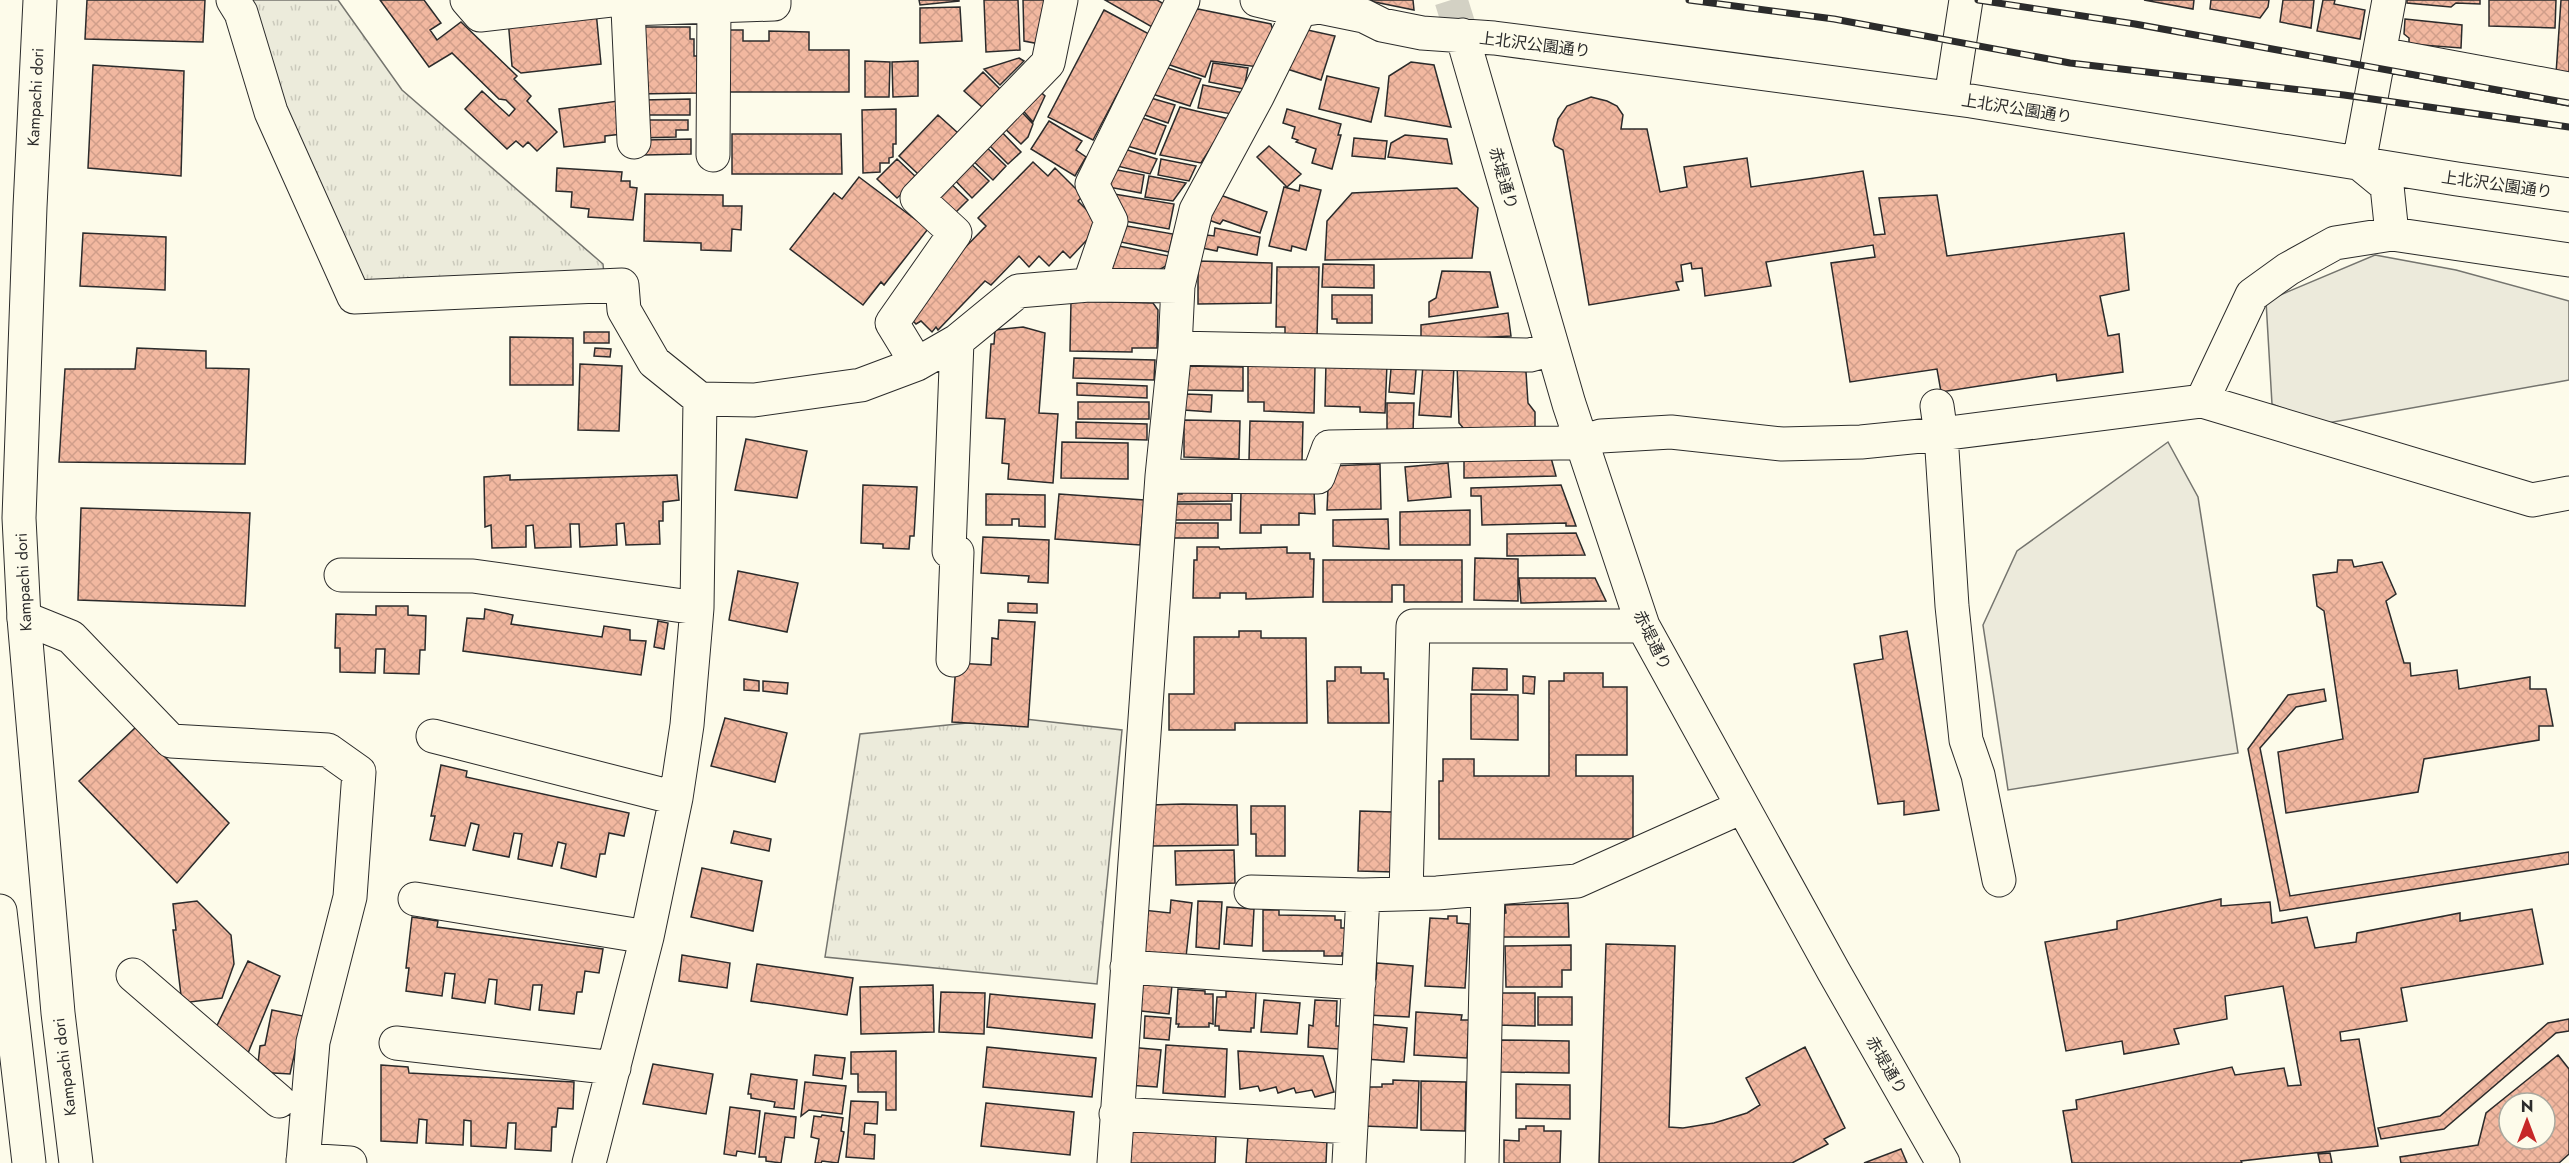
<svg xmlns="http://www.w3.org/2000/svg" width="2569" height="1163" viewBox="0 0 2569 1163" font-family="Jost,'Noto Sans JP',sans-serif">
<defs>
<pattern id="grass-tufts" width="24" height="20" patternUnits="userSpaceOnUse" patternTransform="scale(1.5)"><rect width="24" height="20" fill="#ecebdb"/><path d="M3 7l-1-3M5 7V3M7 7l1-3M15 17l-1-3M17 17v-4M19 17l1-3" fill="none" stroke="#cbcabc"/></pattern>
<pattern id="building-cross-hatch" width="8" height="8" patternUnits="userSpaceOnUse" patternTransform="scale(1.5)"><rect width="8" height="8" fill="#f2b8a0"/><path d="M0 0l8 8M0 8l8-8" fill="none" stroke="#d09e8a"/></pattern>
</defs>
<rect width="100%" height="100%" fill="#fdfbea"/>
<!-- grass -->
<path fill="url(#grass-tufts)" stroke="#74746e" stroke-width="1.5" d="M233 0H338L402 90 603 264 605 285 354 297Z
M1016 718 1122 730 1097 984 825 957 860 734Z"/>
<!-- parking -->
<path fill="#eceadb" stroke="#74746e" stroke-width="1.5" d="M2375 255 2456 270 2569 301V380L2322 424 2272 404 2266 301Z
M2168 442 2198 497 2238 753 2008 790 1983 625 2017 551Z"/>
<!-- building -->
<path fill="url(#building-cross-hatch)" stroke="#2b2b2b" stroke-width="1.5" fill-rule="evenodd" d="M87 0H205L203 42 85 39Z
M380 0H424L441 23 430 30 437 40 461 22 517 76 514 79 531 96 527 101 557 132 537 151 528 142 523 147 516 141 507 149 465 109 482 91 509 116 515 109 506 100 499 99 452 53 429 67Z
M919 0H959V1L920 5Z
M984 0H1018L1020 50 986 52Z
M1023 0H1047L1040 44 1024 41Z
M1105 0H1157L1164 4 1152 27Z
M1365 0H1413L1414 10Z
M2144 0H2194L2193 9Z
M2211 0H2269L2268 7 2260 18 2210 9Z
M2283 0H2314L2311 28 2280 22Z
M2323 0H2335L2334 4 2365 10 2360 39 2317 31Z
M2407 0H2480V4L2456 3 2451 7 2407 3Z
M2489 0H2556L2555 28 2489 26Z
M2561 0H2569V74H2556Z
M960 7 962 41 920 43V8Z
M1198 9 1271 24 1274 34 1259 67 1211 61 1205 77 1164 63 1189 12Z
M1104 10 1149 34 1093 140 1048 117Z
M596 11 601 64 521 73 512 66 508 19Z
M2405 19 2462 25 2461 48 2409 44V38L2404 34Z
M643 27H690V39H694V56H698V93L636 94Z
M1303 29 1335 36 1321 80 1281 67Z
M726 30H743V41H769V31L809 32V50H849V92H725Z
M1019 58 1024 61 1000 85 984 69Z
M865 61 890 62 889 97H865Z
M918 61V96L893 97 892 62Z
M1411 62 1434 65 1451 127 1385 116 1389 76Z
M1213 63 1248 68 1244 89 1209 82Z
M93 65 184 71 181 176 88 168Z
M1159 65 1201 79 1190 106 1146 92Z
M983 72 1000 89 982 107 964 91Z
M1327 76 1379 88 1371 122 1319 109Z
M1203 85 1244 93 1232 114 1198 108Z
M1034 86 1045 96 1033 122 1018 105Z
M1144 96 1175 105 1168 123 1136 112Z
M1591 97 1607 101 1617 106 1623 115 1621 129H1647L1660 192 1687 187 1684 167 1747 158 1751 187 1863 171 1874 235 1885 234 1879 198 1937 195 1947 256 2124 233 2129 290 2100 296 2108 336 2119 334 2123 372 2057 381 2056 374 1941 392 1937 369 1850 382 1831 263 1875 257 1873 245 1766 262 1771 286 1705 296 1702 268 1692 269 1691 263 1681 265 1683 281 1676 282 1679 290 1589 305 1563 150 1555 146 1553 140 1558 119 1567 106Z
M690 99V115H642V100Z
M618 101 622 134 605 136V142L564 147 559 109Z
M1016 106 1033 124 1028 137 1021 144 999 123Z
M1180 107 1229 119 1201 163 1160 155Z
M896 109V144H893V157L889 158V163H880V172L863 173 862 110Z
M1287 109 1341 124 1338 135H1341L1332 169 1312 163 1316 149 1296 142 1298 140 1292 138 1295 127 1283 123Z
M938 115 958 133 918 174 899 156Z
M1134 115 1166 126 1155 154 1120 144Z
M639 120H688V130H676V137L639 138Z
M1049 121 1082 141 1076 150 1086 157 1075 176 1031 149Z
M995 125 1021 152 1008 164 982 138Z
M732 134H841L842 174H732Z
M1405 135 1447 139 1452 164 1388 157 1391 143Z
M1354 138 1387 141 1385 159 1352 156Z
M691 139V154L644 155V140Z
M980 141 1006 166 993 180 967 155Z
M1269 146 1301 174 1287 187 1257 157Z
M1118 147 1157 159 1150 174 1113 165Z
M897 159 918 179 897 198 877 179Z
M966 159 989 181 972 198 950 175Z
M1161 159 1196 166 1189 181 1158 175Z
M1033 162 1048 176 1055 168 1083 196 1078 201 1097 220 1099 227 1070 258 1063 251 1049 266 1039 256 1029 267 1019 256 991 285 985 281 938 330 936 327 932 332 921 321 916 324 903 311 986 226 978 218Z
M557 168 622 172 621 181H630V187L637 188 633 220 588 217 589 209 571 207 572 192 556 191Z
M1107 168 1144 175 1141 193 1103 186Z
M1149 176 1186 183 1173 201 1145 197Z
M859 177 928 229 884 285 881 282 863 305 790 249 834 193 842 199Z
M946 179 968 200 953 215 935 198Z
M1300 185 1321 190 1306 250 1292 246 1291 251 1269 246 1284 187 1299 191Z
M1457 188 1478 208 1472 258 1325 260 1327 221 1352 193Z
M1212 192 1267 212 1260 233 1223 220 1220 224 1203 218Z
M645 194 723 195V206H742L741 230 732 229 731 251 701 250V243L644 241Z
M1114 194 1174 204 1169 229 1119 220Z
M1121 225 1173 234 1169 252 1116 241Z
M1215 228 1260 237 1257 255 1218 247 1217 251 1197 247 1199 234 1214 236Z
M83 233 166 237 165 290 80 286Z
M1114 245 1169 256V264L1159 270H1111Z
M1198 261 1272 263 1271 303 1198 304Z
M1323 264 1374 265V288L1322 287Z
M1277 267H1319L1317 337 1285 336V327H1276Z
M1442 271 1490 272 1498 307 1429 317V302L1436 298Z
M1332 295H1372V323H1337V319H1332Z
M1071 301 1153 303 1158 310 1157 348H1132V352L1070 351Z
M1508 313 1511 336 1421 341V325Z
M1023 327 1045 333 1039 413 1058 414 1053 483 1008 479 1009 464 1002 463 1005 419 986 418 991 344H994L995 330Z
M584 332H609V343H584Z
M510 337 573 338V385H510Z
M137 348 206 351V368L249 369 245 464 59 462 65 369H135Z
M595 348 611 349 610 357 594 356Z
M1392 357 1417 358 1414 394 1389 392Z
M1074 358 1155 360 1154 380 1073 378Z
M1326 362 1387 364 1385 413 1360 412V407L1325 406Z
M1457 363H1509L1526 372 1528 403 1535 412V430H1465L1459 423Z
M580 364 622 366 619 431 578 430Z
M1248 365 1315 366 1314 413 1264 411V402H1248Z
M1423 365 1454 367 1451 417 1419 415Z
M1187 366 1243 367V391L1186 390Z
M1077 383 1147 386V398L1077 395Z
M1185 394 1212 395 1211 412 1184 410Z
M1078 402H1149V419H1078Z
M1387 403H1414L1413 432 1387 431Z
M1184 420 1240 421 1239 459 1184 457Z
M1250 421 1303 422 1302 461 1249 460Z
M1076 422 1147 424V440L1076 438Z
M746 439 807 451 797 498 735 490Z
M1062 442 1128 443V479L1061 478Z
M1550 454 1556 476 1464 478V456Z
M1448 463 1451 497 1408 501 1405 467Z
M1380 464 1381 509 1327 510 1329 466Z
M510 475V480L677 475 679 500 663 502V521H659L660 544 626 545 624 523 616 524 617 545 580 547 579 524H570L571 547 535 548 533 525 526 526V547L492 548 491 525 485 527 484 477Z
M863 485 917 487 914 536H910L909 549 883 548V544L861 543Z
M1561 485 1576 526H1566V523L1482 525 1481 496H1471V488Z
M1232 486V501L1173 502V494H1182V487Z
M1314 490 1315 514 1299 513V525H1261V533H1240L1241 492Z
M986 494 1045 495V527L1019 526V519H1012V525H986Z
M1059 494 1144 500 1140 545 1055 539Z
M1172 504H1231V520H1172Z
M81 508 250 513 245 606 78 600Z
M1470 510V545H1400V512Z
M1388 519 1389 549 1333 546V520Z
M1172 523H1218V538H1172Z
M1576 533 1585 555 1507 556V534Z
M983 537 1049 540 1048 583 1028 582 1029 576 981 573Z
M1197 547H1219L1220 549 1287 547V553H1310V559H1314L1313 597 1246 599V593H1220V598H1193L1194 560H1197Z
M1475 558 1518 559V601L1474 600Z
M1323 560H1462V602H1404V585H1392V602H1323Z
M2338 560H2352L2354 567 2382 562 2396 594 2386 601 2404 663H2410L2411 676 2457 670 2459 689 2530 677V689H2546L2553 726H2539V740L2424 759 2418 792 2286 813 2278 752 2343 739 2324 611 2317 606 2313 575 2337 572Z
M738 571 798 583 787 632 729 620Z
M1519 578H1595L1606 601 1521 603Z
M1008 603 1037 604V613L1008 612Z
M376 606H408V615L426 616 425 650H420L419 674 384 673 385 649H376L375 673 340 672V648H335L336 614 376 615Z
M485 609 513 615 511 624 602 637 604 626 630 630V640L646 641 641 675 463 651 467 618 484 619Z
M999 620 1035 622 1028 727 952 722 956 663 991 665 992 638 998 639Z
M658 621 668 623 664 649 654 647Z
M1239 631H1261V638H1306L1307 723H1235V730H1169V694H1194V637H1239Z
M1907 631 1939 810 1904 815V801L1878 804 1854 664 1883 659 1880 636Z
M1335 667H1361V673H1384V679H1388L1389 723H1328L1327 681H1335Z
M1473 668 1507 669V690H1472Z
M1564 673H1603V687H1627V755H1576V776H1633V839H1439V781H1443V759H1474V776H1549V681H1564Z
M1523 676 1535 677 1534 694 1523 693Z
M744 679 759 681V691L744 690Z
M763 681 788 683 787 694 763 691Z
M2324 689 2326 701 2296 707 2260 748 2290 896 2569 852V864L2280 911 2248 749 2288 695Z
M1471 694 1518 695V740L1471 739Z
M725 718 787 733 775 782 711 766Z
M136 727 229 823 177 883 79 781Z
M441 765 467 771 466 777 629 813 624 836 609 833 605 854H600L596 877 561 868 566 844 558 842 552 866 518 859 522 834 514 833 509 857 473 850 479 825 471 823 465 846 430 840 435 816H431Z
M1183 804 1237 805 1238 845 1151 846V805Z
M1251 806H1285V856H1256V834H1251Z
M1360 811 1393 812 1394 872 1358 871Z
M734 831 771 839 769 851 731 843Z
M1234 850 1235 883 1176 885 1175 851Z
M702 868 762 881 753 931 691 917Z
M2221 899V906L2270 902 2272 923 2307 917 2315 948 2356 942 2357 933 2460 913V921L2532 909 2543 964 2401 988 2407 1021 2340 1032 2341 1041 2359 1039 2378 1146 2241 1161 2242 1163H2072L2063 1111 2077 1109 2076 1100 2232 1067 2235 1075 2284 1068 2288 1086 2301 1085 2283 986 2225 996 2227 1019 2174 1029 2179 1044 2124 1054 2122 1041 2066 1051 2045 942 2117 929V921Z
M1171 900 1192 903 1186 957 1138 952 1143 910 1170 913Z
M197 901 231 935 234 964 222 998 182 1003 173 930H176L173 904Z
M1198 901 1222 902 1219 949 1196 947Z
M1568 903 1569 937H1502L1501 914 1506 913 1505 905Z
M1227 907 1254 909 1252 946 1224 944Z
M1263 910H1279V915L1335 916V920H1341V928H1346V953H1342V956H1324V951H1263Z
M1448 916H1457V923L1469 924 1465 988 1425 986 1430 918 1448 919Z
M412 917 438 921 437 927 603 949 599 973 585 971 582 992H577L574 1014 539 1010 542 985H533L530 1010 495 1004 497 980 489 979 485 1003 452 998 455 974 445 973 442 996 406 991 409 968H406Z
M1606 944 1675 946 1669 1127 1683 1128 1714 1123 1747 1113 1760 1105 1746 1078 1805 1047 1845 1128 1824 1139 1828 1144 1792 1163H1599Z
M1571 945V970H1562V987H1506L1505 946Z
M682 955 730 963 727 988 679 981Z
M248 961 280 976 248 1053 211 1038Z
M1377 963 1413 966 1409 1017 1366 1015 1369 978 1376 979Z
M757 964 853 978 847 1015 751 1001Z
M1135 981 1172 985 1169 1014 1132 1010Z
M933 985 934 1032 861 1034 860 987Z
M1178 989 1205 991V994H1213V1024L1209 1023V1027H1178L1179 1024H1176Z
M1226 991 1256 992 1254 1028H1251V1032L1219 1030V1026H1215L1217 997H1226Z
M941 992 985 993 984 1034 939 1032Z
M1496 993H1535V1026L1496 1025Z
M990 994 1095 1004 1092 1038 987 1027Z
M1538 997H1572V1025H1538Z
M1264 1000 1300 1003 1297 1034 1261 1032Z
M1315 1000 1337 1001 1336 1026H1340L1339 1049 1308 1047 1309 1025 1313 1026Z
M272 1010 303 1016 290 1074 257 1072 260 1046 265 1045Z
M1416 1012 1462 1015 1461 1020H1469L1467 1058 1414 1055Z
M1145 1016 1171 1018 1169 1040 1144 1038Z
M2569 1019V1031L2556 1033 2444 1129 2381 1139 2378 1128 2440 1116 2548 1023Z
M1369 1024 1407 1028 1404 1062 1366 1059Z
M1501 1040 1569 1041V1073L1500 1072Z
M1166 1045 1227 1049 1225 1097 1163 1093Z
M987 1047 1096 1058 1092 1097 983 1087Z
M1129 1047 1161 1050 1157 1087 1127 1085Z
M896 1051V1110H886V1092H858V1074H851V1052Z
M1238 1051 1323 1056 1334 1092 1315 1097 1312 1090 1296 1093 1294 1088 1278 1093 1276 1087 1260 1091 1258 1086 1240 1089Z
M815 1055 845 1058 842 1079 813 1075Z
M2558 1055 2569 1069V1154L2559 1163H2401L2400 1157 2478 1145 2486 1113ZM2509 1103H2545V1139H2509Z
M653 1064 713 1074 706 1114 643 1104Z
M381 1065 408 1067 409 1073 574 1082 573 1109 558 1108 556 1127H552L551 1151 515 1149 516 1123H508L506 1148 471 1146V1121L464 1120 463 1145 426 1143 427 1120 419 1119 417 1143 381 1141Z
M751 1074 797 1080 794 1109 774 1107 775 1102 751 1098V1094H748Z
M1393 1080 1419 1081 1417 1128 1363 1126 1364 1087H1382V1084H1393Z
M1421 1081 1466 1082 1465 1131 1421 1130Z
M805 1082 846 1086 842 1114 809 1110 801 1116Z
M1516 1084 1570 1085V1119L1516 1118Z
M851 1101 878 1102 877 1124 865 1123 864 1134 875 1135 874 1159 846 1157Z
M986 1103 1074 1112 1070 1155 981 1146Z
M730 1107 760 1111 755 1154 737 1151 736 1156 724 1154Z
M765 1113 796 1117 794 1138 785 1137 781 1163 766 1161V1157H759Z
M822 1115 843 1118 841 1131 844 1132 838 1163 822 1161 821 1163H815L819 1139 811 1137 814 1116 821 1117Z
M1526 1126H1544V1131H1561L1560 1163H1504V1140L1519 1141V1129H1526Z
M1129 1128 1216 1134 1215 1163H1127Z
M1248 1135 1327 1140 1326 1163H1246Z
M1901 1149 1907 1163H1864Z
M2330 1153 2332 1163H2320L2318 1154Z"/>
<g fill="none" stroke-linecap="round" stroke-linejoin="round">
<!-- minor-tunnel -->
<path stroke="#d3d1c4" stroke-width="33" stroke-dasharray="33 16" stroke-linecap="butt" d="M1451 0 1462 35"/>
<defs>
<path id="minor" d="M233 0 241 13 271 112 354 297 622 285 624 310 654 362 700 399 754 400 861 385 917 364 957 341 1018 291 1089 285 1178 286
M467 0 480 15 611 0
M627 0 628 9 774 4V0
M1257 0 1300 10 1320 7 1364 16 1382 25 1422 33 1494 38 1971 101 2457 179 2569 195
M2389 0 2359 163 2387 186 2392 234
M628 9 634 142
M1462 35 1569 404 1643 626 1834 972 1943 1163
M2380 54 2569 89
M1951 98 1966 0
M713 155 714 6
M1089 285 1111 221 1092 184 1183 0
M1175 348 1530 355 1552 349
M917 364 892 323 955 233 917 198 1048 63 1061 0
M2202 401 2252 295 2288 269 2335 243 2392 234 2569 260
M1937 406 1941 434 1952 606 1966 740 1978 775 1999 880
M1162 476 1318 477 1329 447 1559 443 1582 442 1601 436 1671 432 1782 444 1861 442 1941 434 2202 401 2532 500 2569 493
M341 575 473 576 697 608
M24 618 71 637 171 741 328 750 359 772 350 897 313 1042 303 1163
M953 660 957 552 949 551 957 341
M433 736 676 798
M1251 892 1363 895
M1406 894 1413 626H1643
M415 899 647 937
M1127 967 1359 983
M133 975 279 1101
M396 1043 614 1068
M1116 1114 1351 1127
M303 1160 350 1163
M589 1163 647 937 676 798 687 725 697 608 700 399
M1114 1163 1162 476 1175 348 1178 286 1196 210 1257 97 1300 10
M1349 1163 1363 895 1437 893 1577 881 1742 807
M1482 1163 1488 889"/>
<path id="major" d="M40 0 30 207 19 518 24 618 58 1013 76 1163
M0 911 29 1163"/>
</defs>
<!-- minor casing -->
<use href="#minor" stroke="#2b2b2b" stroke-width="35"/>
<!-- major casing -->
<use href="#major" stroke="#2b2b2b" stroke-width="35"/>
<!-- minor -->
<use href="#minor" stroke="#fdfbea" stroke-width="33"/>
<!-- major -->
<use href="#major" stroke="#fdfbea" stroke-width="33"/>
<defs>
<path id="rail" d="M1689 0 1834 19 2070 63 2344 95 2569 127
M1978 0 2135 24 2569 103"/>
</defs>
<!-- rail casing -->
<use href="#rail" stroke="#2b2b2b" stroke-width="7"/>
<!-- rail -->
<use href="#rail" stroke="#fdfbea" stroke-width="4.5" stroke-dasharray="14" stroke-linecap="butt"/>
</g>
<g text-anchor="middle" stroke-width="4.5" stroke-linejoin="round" paint-order="stroke">
<!-- street labels -->
<g font-size="16" fill="#2b2b2b" stroke="#fdfbea">
<text transform="translate(1535 44) rotate(7)" y="6">上北沢公園通り</text>
<text transform="translate(35 97) rotate(-87)" y="6">Kampachi dori</text>
<text transform="translate(2017 108) rotate(9)" y="6">上北沢公園通り</text>
<text transform="translate(1504 178) rotate(74)" y="6">赤堤通り</text>
<text transform="translate(2497 184) rotate(8)" y="6">上北沢公園通り</text>
<text transform="translate(23 582) rotate(-93)" y="6">Kampachi dori</text>
<text transform="translate(1653 640) rotate(64)" y="6">赤堤通り</text>
<text transform="translate(1887 1065) rotate(60)" y="6">赤堤通り</text>
<text transform="translate(64 1067) rotate(-97)" y="6">Kampachi dori</text>
</g>
</g>
<!-- north arrow -->
<g transform="translate(2527 1121)"><circle r="28" fill="#fdfbea" stroke="#a9a89e" stroke-width="1.5"/>
<path d="M0-4.5L10 22L0 15L-10 22Z" fill="#c62828"/>
<text y="-9" font-size="16" font-weight="bold" text-anchor="middle" fill="#2b2b2b">N</text>
</g>
</svg>
